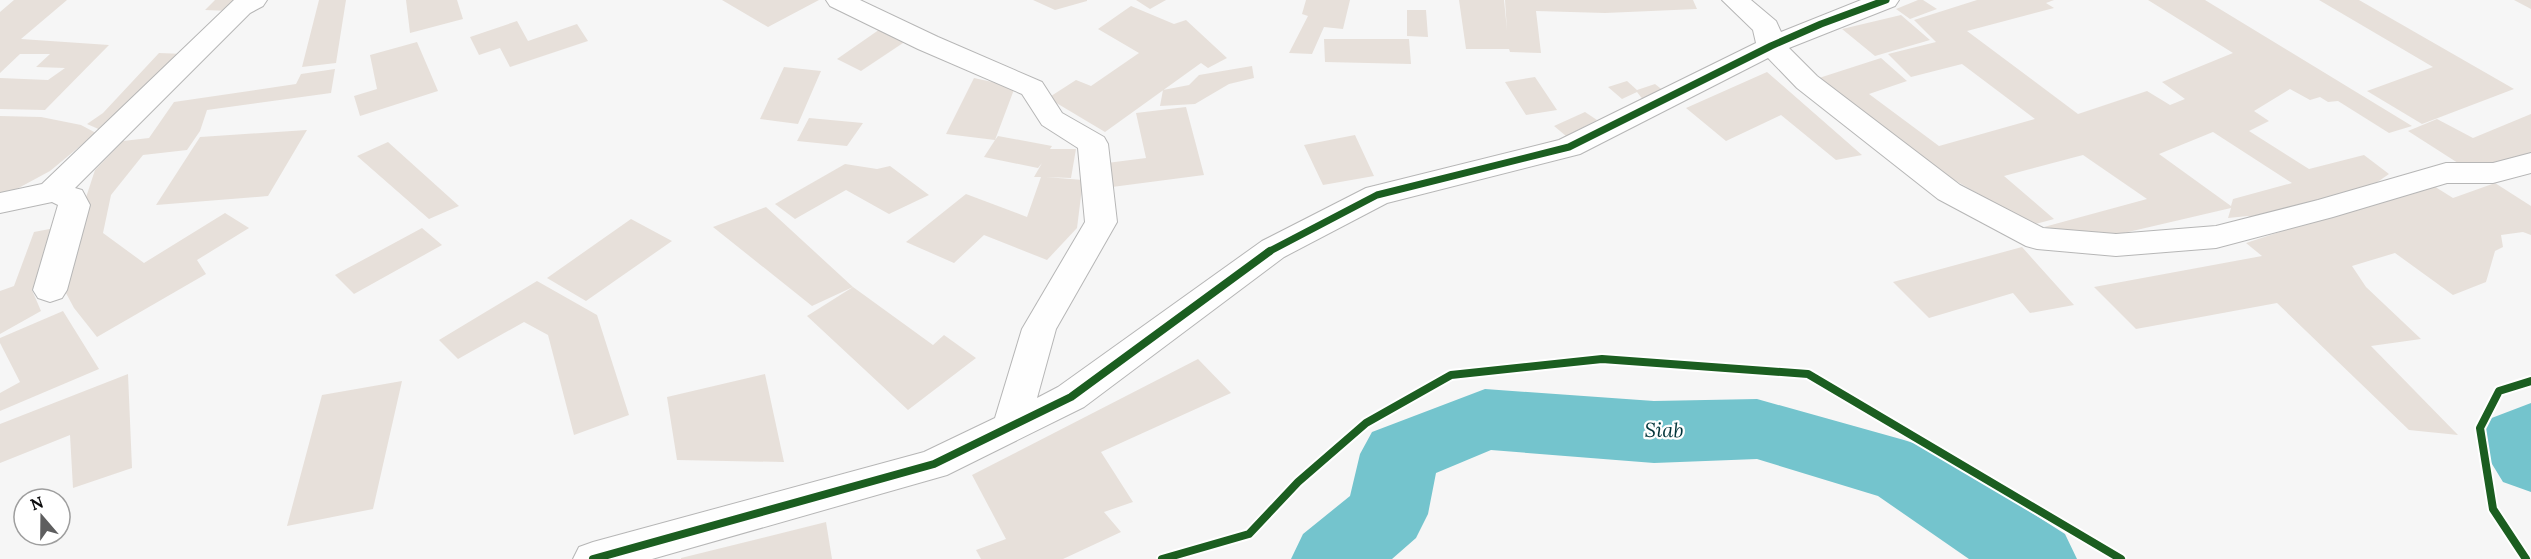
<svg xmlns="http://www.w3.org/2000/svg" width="2531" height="559" viewBox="0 0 2531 559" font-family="Lora,serif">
<rect width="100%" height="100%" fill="#f6f6f6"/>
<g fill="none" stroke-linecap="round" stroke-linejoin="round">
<!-- river -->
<path fill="#74c4cd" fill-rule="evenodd" d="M1485 389 1654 401 1757 399 1904 440 1932 449 2065 534 2077 559H1969L1878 496 1757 459 1654 463 1491 450 1436 473 1428 514 1416 538 1392 559H1291L1303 534 1350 496 1360 454 1372 432Z
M2531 403V492L2503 482 2478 441 2489 419Z"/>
</g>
<!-- building -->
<path fill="#e7e0da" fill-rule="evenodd" d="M14 0H67L21 39 109 45 45 110 0 109V78L48 80 65 68 36 67 50 54H20L0 73V12Z
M215 0H246L229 11 205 10Z
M319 0H346L336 63 302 67Z
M406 0H457L463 19 410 33Z
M722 0H819L768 27Z
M1033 0H1087V1L1055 10Z
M1136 0H1166L1150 9Z
M1306 0H1350L1343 29 1324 27 1312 54 1289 53 1308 16 1302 14Z
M1459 0H1504L1507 30 1505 0H1693L1697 9 1605 13 1536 11 1541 53 1510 52 1509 49H1466Z
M1918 0H1923L1937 9 1910 19 1896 9Z
M1977 0H2054L2046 3 2054 8 1967 31 2078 114 2147 91 2170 105 2185 99 2162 82 2233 53 2148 0H2205L2412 126 2389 133 2338 101 2328 102 2320 97 2310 100 2290 89 2254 111 2269 121 2249 131 2309 169 2364 155 2389 174 2366 190 2256 220 2248 216 2228 218 2231 208 2111 236 2044 227 2147 199 2083 155 2004 176 2054 219 2032 225 1932 167 1819 78 1881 58 1907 81 1869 94 1939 146 2035 119 1962 64 1911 77 1888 54 1936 42 1914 20ZM2213 132 2292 183 2233 199 2231 206 2159 154Z
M2319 0H2359L2514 89 2422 124 2367 91 2433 67Z
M2514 0H2531V9Z
M1131 6 1174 24 1186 20 1227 58 1208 68 1201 63 1105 132 1048 98 1076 80 1091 86 1139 53 1098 29Z
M1407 10H1426L1428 37 1407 36Z
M1901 15 1930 40 1875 56 1842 29Z
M517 21 528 41 577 24 588 41 510 67 500 48 479 55 470 37Z
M883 27 909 39 861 71 837 59Z
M1324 39H1409L1411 64 1325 62Z
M417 42 438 91 360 116 354 96 377 89 370 55Z
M159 53 185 54 103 131 87 124 103 113Z
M1252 66 1254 78 1229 84 1195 104 1160 106 1163 90 1189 85 1199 75Z
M784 67 821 71 798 124 760 119Z
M335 69 331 93 207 110 200 131 187 150 143 155 111 195 103 233 144 263 225 213 249 228 197 260 206 274 97 337 74 308 59 280 95 170 123 141 149 138 174 102 296 84 301 74Z
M1767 72 1862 155 1836 160 1781 115 1726 141 1686 108Z
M1535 77 1557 110 1526 115 1505 82Z
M974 78 1015 87 995 140 998 136 1052 146 1050 149H1076L1071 178 1046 177 1083 180 1077 228 1047 260 984 235 954 263 906 242 966 194 1027 217 1041 177H1034L1042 163 1038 168 984 157 995 140 946 134Z
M1627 81 1637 90 1655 84 1665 92 1644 101 1637 92 1622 99 1608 87Z
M1186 107 1204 175 1112 187 1107 163 1146 158 1136 113Z
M1585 112 1597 120 1566 136 1554 126Z
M2531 114V153L2472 172 2408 131 2437 119 2473 138Z
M0 116 41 117 81 125 96 133 50 171 0 198Z
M809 118 863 123 847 146 797 141Z
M307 130 268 196 156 205 200 137Z
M1355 135 1374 176 1323 185 1304 145Z
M388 142 459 206 429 219 357 156Z
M845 164 877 169 890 166 929 195 889 214 846 190 795 219 775 204Z
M2429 183 2453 198 2495 183 2531 206V235L2523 232 2501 235 2503 247 2495 251 2486 282 2453 295 2395 253 2352 266 2366 287 2421 339 2371 346 2458 435 2409 430 2277 303 2136 329 2094 287 2262 256 2246 243Z
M766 207 853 287 812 306 713 227Z
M631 219 672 241 586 301 547 278Z
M65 226 42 284 32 290 41 311 0 334V291L14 286 34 232Z
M422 228 442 245 354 294 335 275Z
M2022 247 2074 305 2030 313 2013 293 1929 318 1893 282Z
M537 281 597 315 629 415 574 435 548 335 524 322 458 359 439 340Z
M853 287 933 345 944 335 976 358 908 410 807 316Z
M63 311 99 369 0 411V393L20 382 0 343V338Z
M1198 359 1231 393 1101 452 1133 502 1104 512 1121 532 1063 559H981L976 550 1006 539 972 475Z
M128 374 132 468 73 488 70 435 0 463V424Z
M765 374 784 462 677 460 667 397Z
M402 381 373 509 287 526 322 395Z
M826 522 832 559H681V558Z"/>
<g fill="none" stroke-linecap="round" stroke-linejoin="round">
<defs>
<path id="minor" d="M234 0H267L263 6 250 13 75 188 82 190 90 205 67 290 62 298 50 302 38 298 33 290 58 205 52 202 0 213V193L42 184Z
M826 0H860L938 37 1042 82 1062 113 1104 137 1108 144 1117 222 1056 329 1037 398 1058 387 1262 241 1366 188 1559 140 1756 43 1753 30 1722 0H1751L1776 21 1781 32 1861 0H1899L1895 6 1789 48 1817 76 1960 185 2043 228 2116 234 2216 226 2318 200 2446 163H2493L2531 153V173L2493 183H2447L2333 217 2216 248 2116 256 2037 249 2026 246 1938 199 1797 88 1768 58 1580 154 1387 203 1284 257 1084 407 947 475 652 559H573L579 547 593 542 924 452 995 418 1022 329 1085 222 1078 148 1042 125 1022 94 918 49 830 6Z"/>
</defs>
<!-- minor casing -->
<use href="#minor" stroke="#b6b6b6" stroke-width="2"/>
<!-- minor -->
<use href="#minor" fill="#fefefe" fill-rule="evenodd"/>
<defs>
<path id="cycleway-far1" d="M1268 252 1377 195 1569 147 1771 46 1821 24 1886 0"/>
<path id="cycleway" d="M593 559 934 464 1071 397 1270 251
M1162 559 1249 534 1298 482 1366 423 1451 375 1602 359 1808 374 2121 559
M2526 559 2493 509 2480 428 2499 391 2531 381"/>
</defs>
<!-- cycleway-far1 casing -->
<use href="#cycleway-far1" stroke="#fff" stroke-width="10"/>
<!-- cycleway casing -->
<use href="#cycleway" stroke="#fff" stroke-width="12"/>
<!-- cycleway-far1 -->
<use href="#cycleway-far1" stroke="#1b5e20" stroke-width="7"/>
<!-- cycleway -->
<use href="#cycleway" stroke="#1b5e20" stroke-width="8"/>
</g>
<g text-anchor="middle" stroke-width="4.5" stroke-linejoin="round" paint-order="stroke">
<!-- water labels -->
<g font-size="20" font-style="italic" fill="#003439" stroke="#fff">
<text transform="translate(1664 430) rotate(1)" y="7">Siab</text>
</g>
</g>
<!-- north arrow -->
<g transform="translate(42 517) rotate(340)"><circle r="28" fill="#ffffff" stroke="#9e9e9e" stroke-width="1.5"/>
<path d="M0-4.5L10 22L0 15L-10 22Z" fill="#5e5e5f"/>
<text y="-9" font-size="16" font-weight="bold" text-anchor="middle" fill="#0c0c0d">N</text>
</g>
</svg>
